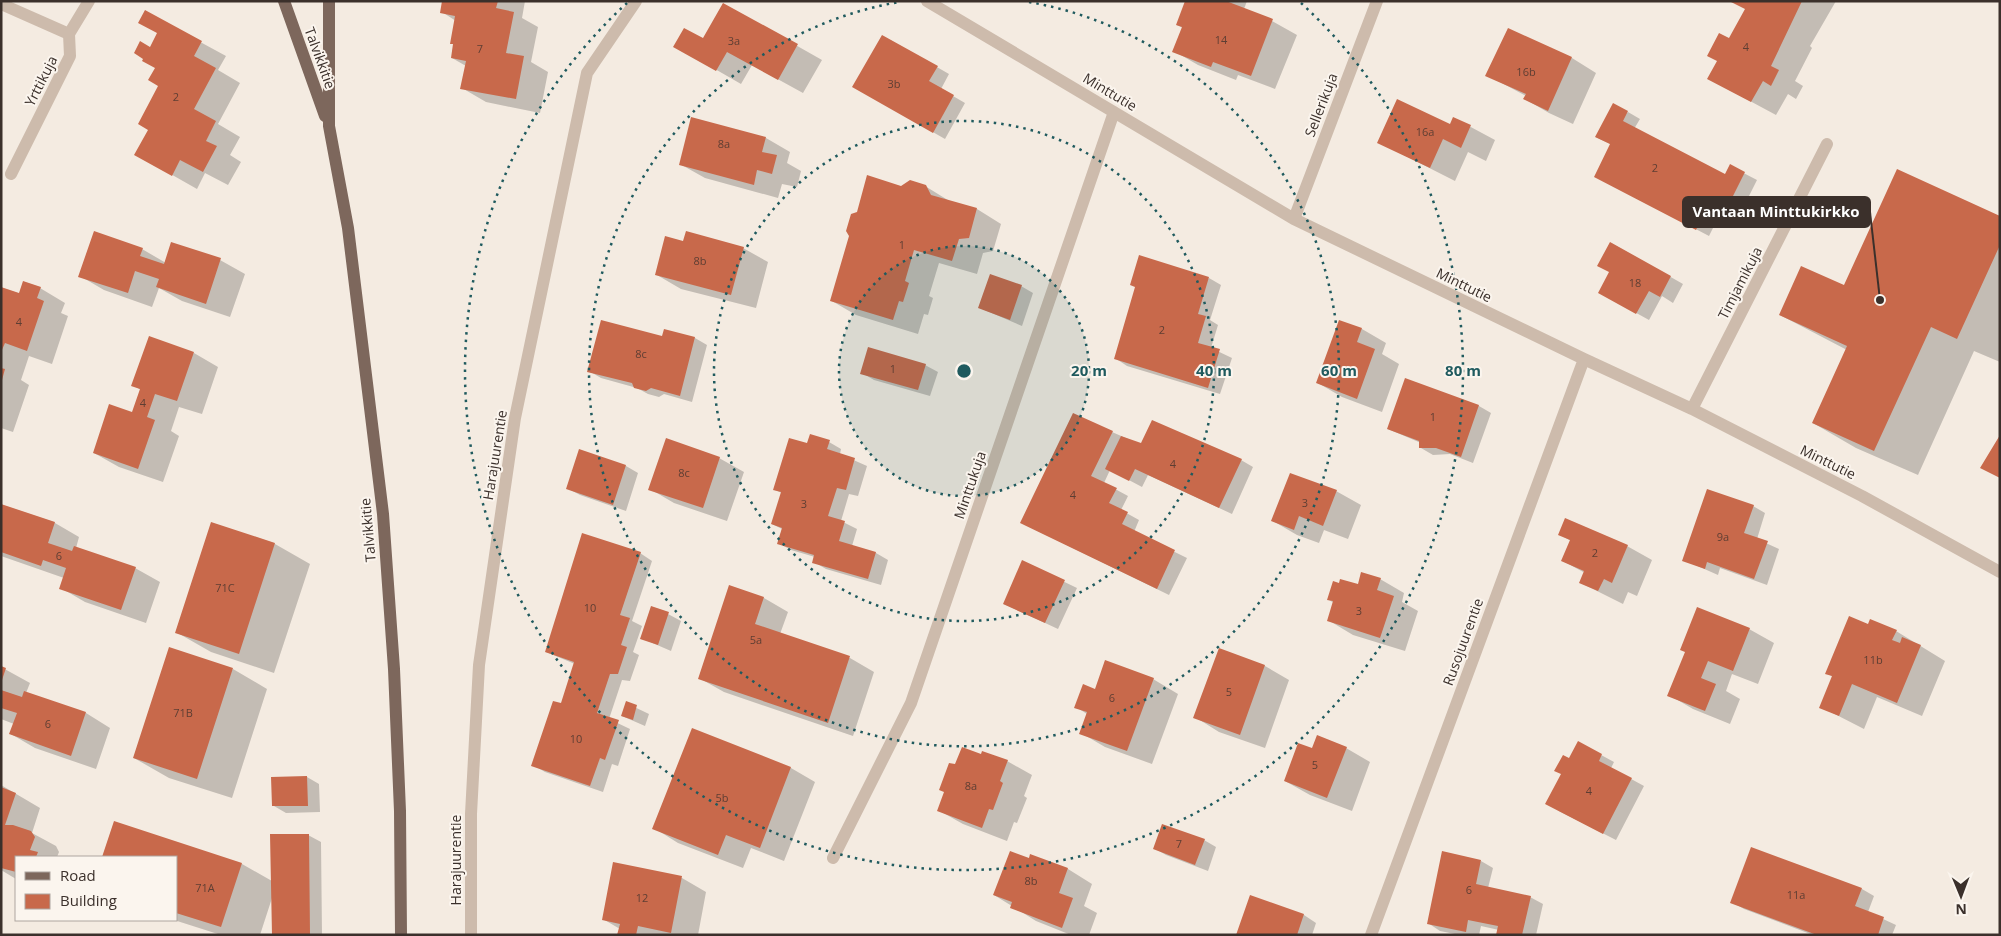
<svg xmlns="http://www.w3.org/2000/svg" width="2001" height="936" viewBox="0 0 2001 936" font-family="'Open Sans',sans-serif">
<rect width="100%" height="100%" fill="#f4ebe1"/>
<!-- shadow -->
<path fill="#0003" d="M444 1H525L522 18 538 27 531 62 548 72 540 113 486 102 462 88 466 66 452 58 456 21 442 12Z
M1187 1H1247L1244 9 1272 21 1297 35 1275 89 1238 75 1236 80 1198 65 1174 51 1183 28 1177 25Z
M1732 1H1836L1810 46 1812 48 1795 81 1803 86 1796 99 1788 94 1776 115 1709 79 1746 9Z
M723 4 822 60 803 93 752 65 741 84 675 46 703 40Z
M145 12 226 56 218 70 240 83 218 124 240 137 230 155 241 162 228 185 205 173 197 189 160 168 150 129 159 85 151 48 159 33Z
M1508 30 1572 58 1596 73 1573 124 1549 113 1525 99 1526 96 1487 75Z
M883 36 949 74 941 89 965 103 945 139 854 87Z
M1628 112 1640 119 1634 129 1725 176 1730 166 1757 180 1741 212 1725 204 1709 236 1608 183 1612 145 1596 137Z
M1454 118 1495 140 1486 161 1468 152 1455 181 1378 142 1451 125Z
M766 138 790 152 787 163 801 171 797 187 782 184 778 198 705 178 680 164Z
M925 186 951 202 977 209 1001 224 993 251 983 253 977 274 939 263 929 296 933 298 928 315 924 314 918 334 856 315 832 301 901 187Z
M2000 217V362L1974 351 1918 475 1856 448 1813 423 1847 350 1780 315Z
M684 243 743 248 768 262 756 308 681 289 657 275Z
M1611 243 1683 284 1673 303 1662 296 1649 320 1611 299Z
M142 249 166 263 220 260 245 274 230 317 182 301 159 288 152 307 104 290 80 276Z
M1209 278 1221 285 1210 320 1218 325 1211 348 1232 358 1220 394 1127 366 1115 358Z
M24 283 40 288 65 303 61 313 68 316 52 364 29 356 21 380 29 385 13 432 1 428V288L20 294Z
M1021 286 1033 293 1022 326 980 308Z
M1340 322 1362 329 1386 343 1382 354 1399 364 1382 412 1342 397 1318 383Z
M665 330 695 338 707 345 692 402 664 394 659 397 648 394 637 388 601 378 589 371 663 338Z
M194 353 218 367 202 414 179 407 171 431 179 436 163 482 119 467 94 453 133 414 141 390 133 385Z
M925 365 938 372 930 396 874 380 862 373Z
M1406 380 1479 406 1491 413 1473 463 1450 454 1433 455 1421 448V443L1388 429Z
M1112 432 1142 445 1241 460 1253 467 1232 514 1148 475 1142 487 1110 470 1104 483 1128 496 1121 510 1139 520 1134 532 1187 558 1169 595 1034 529Z
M829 442 841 449 840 454 867 466 858 496 849 494 841 521 857 529 852 546 876 553 888 560 881 585 826 569 814 562 815 557 791 550 778 543 782 529 772 524 782 493 775 490 808 445Z
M580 451 626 466 638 473 626 511 580 495 567 488Z
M719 458 744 472 727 521 674 503 650 489Z
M1336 491 1361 505 1348 539 1324 530 1319 543 1297 535 1273 521Z
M1 505 55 523 79 537 76 548 135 568 160 582 146 623 85 602 61 588 64 578 1 556Z
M1753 506 1765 513 1757 539 1779 549 1767 585 1720 568 1718 575 1684 560Z
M212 523 275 544 310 564 274 673 211 652 176 632Z
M1559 534 1627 546 1652 560 1637 596 1628 592 1623 604 1581 583 1585 573 1563 561 1571 541Z
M640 553 652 561 632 621 642 626 633 652 639 655 630 681 622 680 609 719 630 729 618 766 612 764 603 792 545 772 533 765 561 705 575 664 546 652Z
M1023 562 1077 588 1058 629 1004 604Z
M1380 579 1404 593 1402 602 1418 611 1405 651 1353 635 1328 620 1334 603 1329 600Z
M730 586 764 598 788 612 780 634 850 658 874 672 853 736 724 692 699 678Z
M668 614 681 621 671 651 641 638Z
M1869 626 1896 631 1945 661 1922 716 1877 697 1864 729 1821 707 1833 677 1827 673Z
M1749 629 1774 643 1758 684 1732 674 1726 691 1740 699 1730 724 1693 709 1669 695 1686 652Z
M1220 650 1265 666 1289 680 1265 748 1219 732 1195 717Z
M1 667 30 683 26 693 86 713 110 728 96 769 35 748 11 734 14 724 1 719Z
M233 669 267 689 232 798 169 778 134 758Z
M1153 679 1178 694 1152 764 1105 747 1081 733 1087 714 1076 707 1096 691Z
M626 703 649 714 645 726 622 716Z
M693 730 791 768 815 782 784 861 751 848 743 868 678 843 654 828Z
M1579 743 1614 762 1611 768 1644 786 1616 840 1559 811 1570 760Z
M1346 748 1370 762 1352 811 1310 795 1285 781 1313 750Z
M981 755 1007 761 1032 775 1024 796 1027 798 1017 823 1014 822 1007 841 963 824 938 810Z
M307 777 319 784 320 812 286 813 274 806Z
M1 785 40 808 32 833 56 846 59 852 57 857H16V879L1 870Z
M114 823 242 864 272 881 308 835 321 842 322 935H273L272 898 260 935H221L174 920H176V857H103Z
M1204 840 1216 847 1208 871 1166 855 1154 848Z
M1031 856 1068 869 1092 884 1084 906 1097 913 1089 935H1071L1036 921 994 895Z
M1481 861 1493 868 1488 888 1530 897 1543 904 1536 935H1498L1499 930 1481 926 1479 935H1460L1440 931 1428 923Z
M614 864 682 878 706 892 698 935H619L620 929 603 919Z
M1862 889 1874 896 1868 912 1896 925 1892 935H1813L1744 909 1732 902Z
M1250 897 1304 915 1316 923 1312 935H1237Z"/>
<!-- building -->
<path fill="#c8694b" d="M442 1H498L496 8 514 12 506 53 524 56 516 99 460 89 466 61 451 58 453 44H450L455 16 440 13Z
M1185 1H1226L1273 19 1251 76 1213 62 1211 67 1172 52 1182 27 1176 25Z
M1729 1H1802L1771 66 1779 70 1771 86 1763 81 1751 102 1707 79 1717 61 1707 56 1719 33 1729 38 1745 9Z
M723 3 798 44 778 80 727 52 716 71 673 47 684 28 703 38Z
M145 10 202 41 194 56 216 68 194 109 216 121 206 141 217 146 203 172 180 160 172 176 134 155 148 130 138 124 158 86 148 80 155 68 142 61 143 59 134 53 140 41 150 47 157 33 138 23Z
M1508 28 1572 57 1548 111 1523 99 1526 94 1485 76Z
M882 35 938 66 929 81 954 95 933 133 852 87Z
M1397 99 1450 124 1453 117 1471 125 1461 148 1443 139 1430 168 1377 143Z
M1613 103 1628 111 1623 121 1725 174 1730 164 1745 172 1728 206 1712 198 1696 230 1594 177 1610 144 1595 137Z
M691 117 766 137 762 152 777 155 772 174 757 170 754 185 679 165Z
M1897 169 2000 216V245L1957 339 1931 327 1874 451 1812 423 1847 346 1779 315 1801 266 1844 285Z
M867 175 901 186 910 180 926 185 931 195 977 208 969 238 959 239 952 261 914 250 905 281 909 283 903 302 899 301 893 320 830 301 849 236 846 231 851 214 857 212Z
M94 231 143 248 140 256 164 264 171 242 221 258 206 304 156 287 159 279 135 271 128 293 78 277Z
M686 231 744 247 731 295 655 275 665 236 683 241Z
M1610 242 1671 276 1660 297 1649 291 1636 314 1598 293 1609 272 1597 266Z
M1139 255 1209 277 1198 314 1206 316 1198 343 1220 349 1208 388 1114 359 1135 287 1130 285Z
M990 274 1022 285 1010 320 978 308Z
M23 281 41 287 37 298 44 301 27 351 5 343 1 352V287L19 293Z
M601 320 662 336 664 329 695 337 680 396 651 388 646 391 634 388 632 383 587 372Z
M1339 320 1362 328 1357 342 1375 349 1357 399 1316 383Z
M149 336 194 352 177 401 155 394 147 417 155 420 138 469 93 453 109 404 132 412 140 389 131 386Z
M868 347 926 364 918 390 860 374Z
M1 368 5 369 2 380H1Z
M1405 378 1479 405 1461 457 1436 448H1419V441L1387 429Z
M1073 413 1113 431 1091 476 1117 488 1109 503 1128 512 1122 524 1175 550 1157 589 1020 523Z
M1152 420 1242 459 1219 508 1135 469 1129 481 1105 469 1121 436 1141 443Z
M810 434 830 440 827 449 855 458 846 490 837 488 828 516 845 521 839 541 876 552 868 579 812 563 814 555 777 544 782 528 771 524 781 492 773 490 789 438 807 443Z
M2000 435V478L1980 468Z
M666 438 720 457 703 508 648 490Z
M579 449 626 465 613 505 566 489Z
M1290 473 1337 490 1323 526 1299 516 1294 530 1271 521Z
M1707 489 1754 505 1744 533 1768 541 1754 579 1707 562 1705 569 1682 561Z
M1 504 55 522 48 543 72 551 74 546 136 567 121 610 59 589 66 568 43 560 41 566 1 552Z
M1565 518 1628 545 1612 583 1604 579 1598 591 1579 583 1584 571 1561 561 1570 540 1558 535Z
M211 522 275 543 239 654 175 633Z
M582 533 641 552 620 615 630 618 621 645 627 647 618 674H610L597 713 619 720 605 760 600 758 590 786 531 766 553 701 561 703 574 662 545 652Z
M1022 560 1065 580 1045 623 1003 604Z
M1361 572 1381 578 1377 590 1394 596 1380 638 1327 621 1333 601 1327 600 1333 581 1339 583 1340 579 1358 584Z
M729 585 764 597 755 624 850 656 828 723 698 679Z
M651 606 669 612 658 645 640 639Z
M1697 607 1750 628 1733 671 1708 661 1701 678 1716 684 1705 711 1667 696 1685 652 1680 650Z
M1849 616 1868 624 1870 619 1897 630 1892 640 1900 643 1902 637 1921 645 1897 703 1852 684 1839 716 1819 708 1832 676 1825 674Z
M169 647 233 668 197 779 133 758Z
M1219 648 1265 665 1240 735 1193 718Z
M1105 660 1154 678 1127 751 1079 734 1087 712 1074 708 1083 684 1095 689Z
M1 666 6 668 2 680H1Z
M1 690 22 697 24 691 86 712 71 756 9 734 17 713 1 708Z
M626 701 637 705 633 720 621 716Z
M692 728 791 767 760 848 726 835 718 855 652 829Z
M1317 735 1347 747 1327 798 1284 781 1298 743 1312 748Z
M1578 741 1602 754 1599 761 1632 778 1603 834 1545 804 1561 774 1554 771 1563 755 1569 758Z
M962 747 981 754 982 751 1008 760 1000 781 1003 783 993 810 989 809 982 828 937 811 944 792 939 790 949 763 955 764Z
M307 776 308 806H272L271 777Z
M1 787 16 793 5 825H13L31 831 35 837 30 850 38 852 36 857H16V872L1 868Z
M114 821 242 863 221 927 176 913V857H102Z
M1162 824 1205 839 1195 865 1153 849Z
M270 834H309L310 935H272Z
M1751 847 1862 888 1855 906 1884 917 1878 935H1817L1730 903Z
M1010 851 1029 858 1030 854 1068 868 1059 893 1073 898 1062 928 1010 908 1012 902 993 895Z
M1442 851 1481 860 1476 884 1531 896 1522 935H1496L1498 926 1468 920 1466 932 1427 924Z
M613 862 682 876 671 933 638 926 636 935H617L620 924 602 920Z
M1250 895 1304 914 1297 935H1236Z"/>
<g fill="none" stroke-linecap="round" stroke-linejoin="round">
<!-- street -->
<path stroke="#cdbbac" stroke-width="12" d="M927 1 1294 219 1584 359 1692 409 1862 496 2000 572
M1 4 69 34
M11 174 70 56 69 34 89 1
M1294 219 1377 1
M1692 409 1827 144
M833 858 911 703 1114 112
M471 935V814L479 665 515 418 587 73 636 1
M1371 935 1584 359"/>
<!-- primary -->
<path stroke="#7d675c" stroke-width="12" d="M284 1 325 116
M329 1V126L348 228 383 514 394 669 400 811 401 935"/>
</g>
<!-- distance rings -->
<circle cx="964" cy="371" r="125" fill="#1f5a5e" fill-opacity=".12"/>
<g fill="none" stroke="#1f5a5e" stroke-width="2.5" stroke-dasharray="2.5 5">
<circle cx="964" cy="371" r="125"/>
<circle cx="964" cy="371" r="250"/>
<path d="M1029 2A375 375 0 1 1 899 2"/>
<path d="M1301 3A499 499 0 1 1 627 3"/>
</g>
<g text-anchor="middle" stroke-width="4" stroke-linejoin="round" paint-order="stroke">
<!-- number labels -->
<g font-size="11" fill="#5e3e33">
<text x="1221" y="44">14</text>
<text x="734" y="45">3a</text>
<text x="1746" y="51">4</text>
<text x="480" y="53">7</text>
<text x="1526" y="76">16b</text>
<text x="894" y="88">3b</text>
<text x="176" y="101">2</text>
<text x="1425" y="136">16a</text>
<text x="724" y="148">8a</text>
<text x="1655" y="172">2</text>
<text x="902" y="249">1</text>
<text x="700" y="265">8b</text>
<text x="1635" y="287">18</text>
<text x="19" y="326">4</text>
<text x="1162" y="334">2</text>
<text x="641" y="358">8c</text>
<text x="893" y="373">1</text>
<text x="143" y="407">4</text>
<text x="1433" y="421">1</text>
<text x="1173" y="468">4</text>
<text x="684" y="477">8c</text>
<text x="1073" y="499">4</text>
<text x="1305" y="507">3</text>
<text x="804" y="508">3</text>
<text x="1723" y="541">9a</text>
<text x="1595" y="557">2</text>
<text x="59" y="560">6</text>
<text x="225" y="592">71C</text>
<text x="590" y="612">10</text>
<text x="1359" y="615">3</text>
<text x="756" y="644">5a</text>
<text x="1873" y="664">11b</text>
<text x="1229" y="696">5</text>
<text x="1112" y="702">6</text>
<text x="183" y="717">71B</text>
<text x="48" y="728">6</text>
<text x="576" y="743">10</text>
<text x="1315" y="769">5</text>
<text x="971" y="790">8a</text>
<text x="1589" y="795">4</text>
<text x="722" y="802">5b</text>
<text x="1179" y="848">7</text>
<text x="1031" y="885">8b</text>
<text x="205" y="892">71A</text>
<text x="1469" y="894">6</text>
<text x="1796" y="899">11a</text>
<text x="642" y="902">12</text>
</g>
<!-- street labels -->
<g font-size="14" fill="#3b302b" stroke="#fbf5ee">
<text transform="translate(320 58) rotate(70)" y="5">Talvikkitie</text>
<text transform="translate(41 81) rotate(-63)" y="5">Yrttikuja</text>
<text transform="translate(1110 92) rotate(31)" y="5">Minttutie</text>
<text transform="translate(1321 105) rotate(-69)" y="5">Sellerikuja</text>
<text transform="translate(1740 283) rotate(-63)" y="5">Timjamikuja</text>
<text transform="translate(1464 285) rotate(26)" y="5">Minttutie</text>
<text transform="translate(495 455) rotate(-81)" y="5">Harajuurentie</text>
<text transform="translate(1828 462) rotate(26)" y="5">Minttutie</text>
<text transform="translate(970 485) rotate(-71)" y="5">Minttukuja</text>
<text transform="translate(368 530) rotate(-95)" y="5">Talvikkitie</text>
<text transform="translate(1463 642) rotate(-70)" y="5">Rusojuurentie</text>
<text transform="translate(456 860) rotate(-90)" y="5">Harajuurentie</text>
</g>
</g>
<circle cx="964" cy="371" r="8" fill="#1f5a5e" stroke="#fbf5ee" stroke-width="2.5"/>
<g font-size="15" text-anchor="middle" font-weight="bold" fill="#1f5a5e" stroke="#fbf5ee" stroke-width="4" stroke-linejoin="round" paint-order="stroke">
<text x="1089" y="376">20 m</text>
<text x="1214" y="376">40 m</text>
<text x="1339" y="376">60 m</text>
<text x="1463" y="376">80 m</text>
</g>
<!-- callouts -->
<path fill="none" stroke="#3b302b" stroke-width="2" d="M1880 300L1870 212"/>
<circle fill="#3b302b" stroke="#fbf5ee" stroke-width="2" cx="1880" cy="300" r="5"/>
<rect fill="#3b302b" stroke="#3b302b" stroke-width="2" x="1683" y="197" width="187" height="30" rx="5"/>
<g font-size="15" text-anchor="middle" font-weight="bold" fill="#fff">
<text x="1776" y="217">Vantaan Minttukirkko</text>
</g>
<!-- border -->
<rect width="2001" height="936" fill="none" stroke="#3b302b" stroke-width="5"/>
<!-- legend -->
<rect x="15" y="856" width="162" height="65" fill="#fbf5ee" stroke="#aea6a0"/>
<rect x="25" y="872" width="25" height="8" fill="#7d675c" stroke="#aea6a0"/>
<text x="60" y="881" font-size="15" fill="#3b302b">Road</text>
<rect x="25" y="894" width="25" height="15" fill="#c8694b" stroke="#aea6a0"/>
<text x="60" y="906" font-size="15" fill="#3b302b">Building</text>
<!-- north arrow -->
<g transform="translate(1961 896) rotate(179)" stroke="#fbf5ee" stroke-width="4" paint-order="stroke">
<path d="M0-4L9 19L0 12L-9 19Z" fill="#3b302b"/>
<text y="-8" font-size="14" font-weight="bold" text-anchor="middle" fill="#3b302b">N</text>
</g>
</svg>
